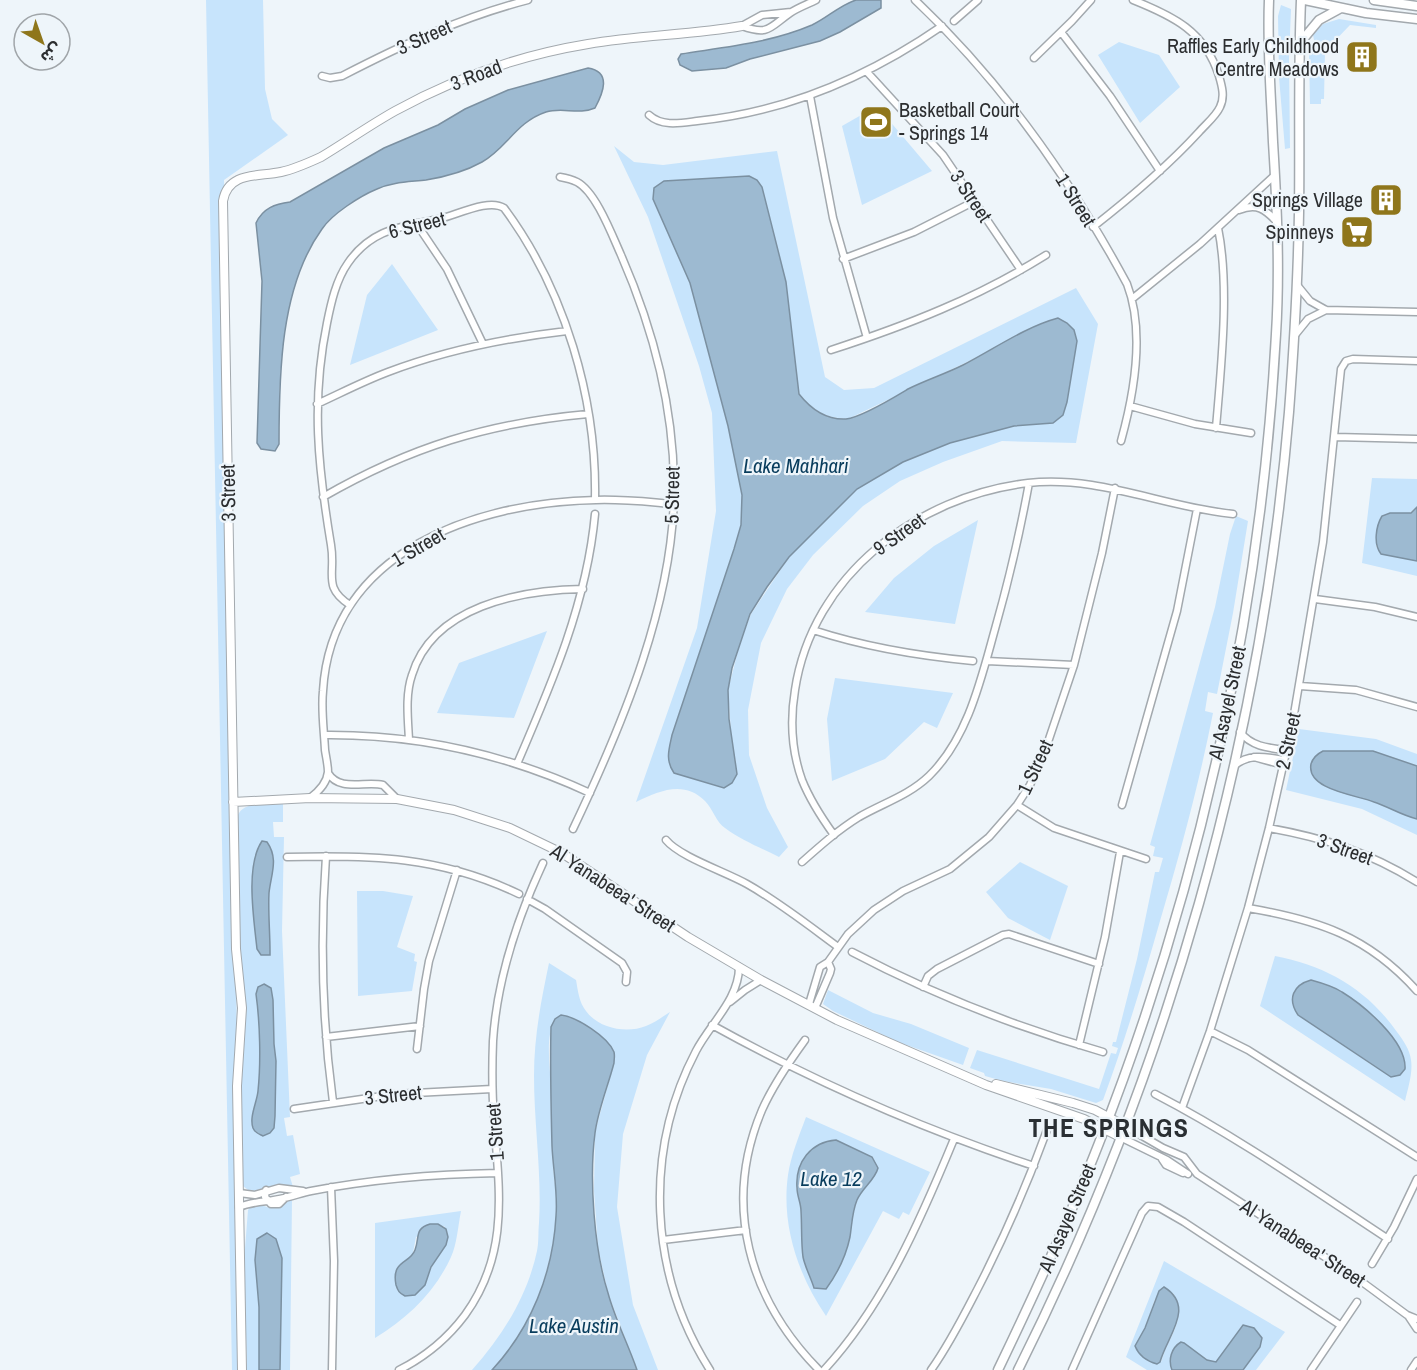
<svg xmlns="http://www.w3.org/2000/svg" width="1417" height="1370" viewBox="0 0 1417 1370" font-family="'Archivo Narrow','Noto Sans Arabic',sans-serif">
<rect width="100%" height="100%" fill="#eef5fa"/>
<!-- green -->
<path fill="#c7e4fc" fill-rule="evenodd" d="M206 0H263L265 89 272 119 288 135 224 180 242 1370H232Z
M1281 5 1291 9 1289 58 1290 148 1285 149 1279 77 1278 16Z
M1339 19 1376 25V28L1350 25 1325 51 1324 99H1321V104H1310L1309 51 1315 45 1313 35 1323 24Z
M1119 42 1159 55 1180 87 1140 123 1098 55Z
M877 106 932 171 862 205 842 126Z
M614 146 634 162 663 165 777 151 825 377 844 390 874 388 1076 288 1098 324 1076 443 1002 441 943 462 900 481 863 506 813 555 787 589 761 643 748 710 749 755 767 808 788 847 779 857C761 848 741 840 725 828 716 822 713 809 705 801 684 780 659 791 636 802L697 628 716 511 712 413 699 366 648 217ZM749 176 757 181 762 187 786 282 799 394C813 411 825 418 848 419L992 350 1077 341 1067 402 1063 415 1053 423 1014 426 949 443 903 462 857 489 789 557 751 614 740 643 728 690 732 746 736 762 723 788 674 773 672 735 734 549 741 525 742 495 728 426 690 283 653 199 664 182Z
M392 264 438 330 350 365 367 295Z
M1372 478 1417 479V507L1408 514 1390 513 1378 525 1376 546 1377 548 1397 557 1417 561V576L1362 563Z
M1236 516 1248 521 1233 613 1217 694 1208 692 1205 711 1213 713C1199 784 1180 854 1160 921 1143 981 1125 1040 1103 1100L1096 1103 1051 1089 1003 1081 985 1076 984 1073 970 1068 977 1050 1099 1089 1111 1053 1116 1054 1118 1048 1112 1046 1113 1042H1116L1137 959 1155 872H1159L1163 858 1153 856 1155 847 1150 845 1215 607 1230 534Z
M978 520 955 624 865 612 894 578 934 546Z
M547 631 514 718 437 713 459 663Z
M835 678 953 693 937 728 924 722 885 759 832 781 827 719Z
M1299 729 1376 739 1417 754V835L1362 809 1286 790Z
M283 804V822H273L274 837H284L282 931 290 1117 284 1118 287 1136 293 1135 300 1174 290 1177 293 1187 278 1184 252 1193 243 1186 242 1179 241 1085 246 1012 239 940 238 815C244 800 269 805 283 804Z
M1020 862 1068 886 1050 940 1008 918 986 892Z
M357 891H383L413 896 397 947 415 954 414 961 417 962 412 991 358 996Z
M1275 956C1326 966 1366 988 1397 1032 1403 1040 1410 1050 1411 1060 1413 1073 1408 1088 1405 1101L1260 1006ZM1322 983C1328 985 1334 987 1339 990 1359 1001 1413 1048 1403 1073L1375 1067 1298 1015Z
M549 963 576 980C578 991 579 1002 586 1011 598 1028 626 1034 646 1026 654 1023 662 1017 670 1012L647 1055 623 1134 617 1207 633 1305 658 1370H637L608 1293 598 1248 594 1191 595 1132 614 1063V1053L555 1019C545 1037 550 1066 551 1087 552 1113 552 1139 553 1165 554 1182 558 1199 556 1216 552 1274 531 1327 492 1370H472C503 1335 527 1297 537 1251 539 1242 538 1232 539 1223 542 1174 534 1125 534 1076 534 1037 541 1001 549 963Z
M828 990 873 1013 911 1024 969 1048 963 1065 898 1042 833 1011 823 1004Z
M806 1117 930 1172 909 1215 903 1212 899 1219 883 1211 826 1316C798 1275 781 1225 788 1175 791 1155 799 1136 806 1117ZM836 1140 872 1157 876 1174 859 1196 853 1212 850 1236 842 1263 826 1289 807 1268 803 1259 801 1207 796 1187 799 1170 804 1158Z
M292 1199 290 1370H247L244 1261 248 1210C256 1199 262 1207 272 1208 279 1208 286 1202 292 1199Z
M461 1211C458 1226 457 1244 451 1257 435 1292 408 1318 375 1338V1223ZM444 1226C455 1241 439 1253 432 1266 429 1272 427 1278 425 1285L413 1253 416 1237Z
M1164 1261 1285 1332 1256 1370H1243L1260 1347 1212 1363 1181 1342 1173 1349 1172 1370H1147L1126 1357ZM1173 1293C1189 1317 1167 1339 1161 1362L1135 1346 1145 1328 1155 1299Z"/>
<!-- water -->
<path fill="#9dbad1" stroke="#7b90a1" stroke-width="1.5" d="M856 0H881V8L840 32 820 41 750 59 726 68 692 71 680 65 678 59 681 54C725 47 770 43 812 25 827 18 840 5 856 0Z
M588 68C612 72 603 93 595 108 579 115 562 107 546 112 516 122 507 148 482 162 466 171 444 177 426 180 409 182 392 182 377 189 360 196 332 214 322 229 280 287 279 375 279 444L275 451 261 449 257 443 262 281 256 223C263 208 275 204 290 202L384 148 438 125 465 109 508 90Z
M749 176 757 180 762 187 786 282 799 394C810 408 826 420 846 419 862 417 893 398 908 389 926 380 945 374 963 365 994 349 1025 327 1058 318L1067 323 1074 330 1077 341 1067 402 1063 415 1053 423 1014 426 950 443 903 462 857 489 789 557 767 587 750 614 732 668 728 690 729 719 737 774 732 783 724 788 674 773C665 760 669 749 672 735L734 549 741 525 742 495 728 426 690 283 653 199 654 188 664 181Z
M1417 507V561L1381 554C1373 544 1376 526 1382 516L1390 513H1411Z
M1323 751H1373L1417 766V819C1401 815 1389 807 1374 802 1357 795 1306 790 1311 764 1313 757 1317 754 1323 751Z
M262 841 267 842C279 859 271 874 269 893 268 912 270 932 270 951V955H261L257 949C254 920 245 866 262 841Z
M1311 980C1322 983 1333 986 1342 992 1363 1005 1407 1041 1405 1069L1400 1075 1391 1077 1298 1015C1287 999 1293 985 1311 980Z
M264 984 271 988 273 1000 274 1044 276 1061 275 1116 274 1128 270 1133 263 1136C259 1134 255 1133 253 1128 249 1117 257 1102 258 1091 261 1062 260 1023 256 994L258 987Z
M561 1015C577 1017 608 1037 614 1052 615 1056 614 1059 614 1063 608 1086 598 1110 595 1133 589 1179 594 1249 608 1293 615 1319 628 1344 637 1370H492C531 1328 553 1273 556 1216 558 1193 553 1169 552 1146 551 1107 550 1066 551 1027L555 1019Z
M836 1140 872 1157 878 1168C875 1180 862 1188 857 1200 852 1212 852 1224 850 1237 846 1256 837 1274 826 1289L814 1288C811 1278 805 1267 803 1257 801 1242 802 1226 801 1211 801 1203 797 1196 797 1188 795 1162 811 1142 836 1140Z
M430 1224H438L446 1229 448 1237 446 1245 431 1267 425 1285 415 1295 405 1296C399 1293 398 1291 396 1285 391 1260 410 1264 415 1250 420 1237 414 1229 430 1224Z
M267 1233 276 1239 282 1258 280 1370H259V1307L255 1260 257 1239Z
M1164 1287C1196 1307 1167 1336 1160 1362L1157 1364C1146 1361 1139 1356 1135 1346L1145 1328 1159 1291Z
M1243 1325 1254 1328 1262 1338 1260 1347 1243 1370H1172C1168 1360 1171 1348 1181 1342L1184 1343 1207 1360 1216 1362Z"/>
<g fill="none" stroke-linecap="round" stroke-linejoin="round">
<defs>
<path id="minor" d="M915 0C1001 81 1071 180 1127 284 1145 331 1134 394 1121 441
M954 21 978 0
M742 26C769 36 770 27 790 13 797 8 808 4 816 0
M742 26 762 15 791 12
M1061 32 1110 96 1160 171
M1034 58 1072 21 1091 0
M867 72 943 155 1021 270
M322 76 330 78 342 76C402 45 462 17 528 0
M810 96 833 218 867 338
M649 115C662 127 681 123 697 121 787 112 868 77 942 26
M560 177C566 178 571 179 577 182 596 192 612 235 621 255 652 326 673 405 674 483 676 598 622 726 573 829
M1239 210C1257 203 1265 209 1277 222
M416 223 447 269 483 344
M1093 227C1130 198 1167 167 1199 132 1206 124 1216 116 1220 107 1225 97 1222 86 1219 76 1205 31 1173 16 1133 0
M843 259 914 232 975 201
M1297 285 1310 301 1326 310 1417 312
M1132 299 1200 244 1275 175
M1295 335 1308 319 1326 310
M831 350C908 325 977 298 1046 255
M317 404C341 393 364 381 388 372 446 350 506 338 567 331
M1130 406 1195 424 1251 433
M1216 428C1221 368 1230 286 1218 228
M1335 437 1417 439
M323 497C410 447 488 423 588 414
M1315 599 1375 607 1417 617
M350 605C322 587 336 574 331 545 318 467 311 401 327 323 331 303 336 280 348 263 372 228 402 227 439 219 457 215 489 198 504 208 565 290 597 399 595 500
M813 630C865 647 919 656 973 661
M987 661 1074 665
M1300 686 1356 690 1417 707
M1240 732C1252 747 1269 748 1286 750
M324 735C417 734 506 754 590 793
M409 740C408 719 405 695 412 675 433 606 520 590 583 589
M1254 757 1283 765
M517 764C552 683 587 602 595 514
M1234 766C1249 753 1266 757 1284 760
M328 773C340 792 364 781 383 785L397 799
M310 798C318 792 327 783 328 772 328 765 326 757 325 750 324 730 321 710 323 691 331 551 477 502 596 500 622 499 648 502 674 504
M1017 805 1054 828 1146 859
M1122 805 1177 611 1197 509
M1269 828C1324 838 1369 852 1417 882
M834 835C821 817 810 800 802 780 792 752 790 720 795 690 812 576 917 496 1028 483 1099 475 1163 507 1233 514
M666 840C680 857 726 872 747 884 779 902 808 925 838 947
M326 856C320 939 322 1020 333 1102
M287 857C372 855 440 856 519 894
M802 862C820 846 838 830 859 817 883 803 908 796 929 776 968 738 981 679 995 629 1009 580 1020 532 1029 483
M527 899 545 909 622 963 627 972 626 982
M1248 908C1318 920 1368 936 1417 991
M852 952C932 994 1016 1027 1103 1052
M923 987 928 976 937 969 1003 935 1009 934 1099 964
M730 1002 745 990 761 980
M809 1004 820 967 828 962 848 934 874 910 903 891 950 869 989 837 1017 805 1030 785 1048 742 1074 665 1102 553 1115 488
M815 1008 830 973 831 969 828 962
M712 1025C815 1082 922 1129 1034 1166
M1210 1031 1248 1050 1417 1157
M326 1037 420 1026
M805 1040C789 1062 773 1085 762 1110 722 1205 749 1299 819 1370
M1079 1045 1105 937 1120 852
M417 1049 424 989 429 961 457 870
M1155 1094C1236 1136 1312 1189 1388 1239
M1182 1108 1210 1031 1248 908 1269 828 1292 726 1323 542 1341 369 1346 361 1353 359 1417 361
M294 1109 396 1094 492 1089
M1125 1126 1163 1148 1184 1157 1197 1174 1354 1276 1407 1315 1417 1319
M1120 1137 1167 1160 1188 1174
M1162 1159 1166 1165 1183 1173
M331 1187 334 1261 332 1370
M266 1190 265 1197 271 1204H279L286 1197
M239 1193 255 1195 279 1188 303 1191
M239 1207C253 1201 269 1202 284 1198 293 1196 302 1193 311 1191 373 1179 435 1174 498 1173
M663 1240 746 1230
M1372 1264 1394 1227 1417 1179
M1409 1317 1417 1329
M399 1370C425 1357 447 1339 465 1315 510 1253 499 1190 494 1119 492 1093 492 1067 493 1041 497 979 517 919 543 863
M710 1370C649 1274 643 1152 696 1051 710 1024 739 999 739 967
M824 1370C884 1305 921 1219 954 1139
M931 1370C949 1345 963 1317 977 1290 1004 1238 1027 1185 1047 1130
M1072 1370 1142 1213 1148 1206 1158 1207 1184 1222 1340 1325
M1311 1370 1357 1302
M1411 1370 1417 1361"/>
<path id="tertiary" d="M233 802 310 798 397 799 454 810 510 828 562 853 688 937 761 980 837 1020 986 1085 1084 1119 1120 1137
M996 1084 1073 1103 1095 1110 1125 1126
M242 1370 237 1086 242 1008 236 949 223 201C228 171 259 177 281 172 295 169 308 163 321 157 346 142 370 125 395 111 455 78 521 55 588 44 639 35 691 35 742 26"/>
<path id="secondary" d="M1305 0 1366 13 1417 19
M1374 0 1417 6
M1299 44 1319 20 1341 8
M998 1370C1034 1295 1069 1220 1099 1143 1200 886 1261 609 1276 334 1280 270 1277 206 1273 142 1271 94 1267 48 1269 0
M1018 1370C1167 1073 1261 743 1289 412 1294 346 1298 279 1299 213 1300 142 1298 71 1301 0"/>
</defs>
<!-- minor casing -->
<use href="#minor" stroke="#a3a9ae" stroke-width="9"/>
<!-- tertiary casing -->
<use href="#tertiary" stroke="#a3a9ae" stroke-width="10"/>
<!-- secondary casing -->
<use href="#secondary" stroke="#a3a9ae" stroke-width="11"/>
<!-- minor -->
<use href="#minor" stroke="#fff" stroke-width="6"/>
<!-- tertiary -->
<use href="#tertiary" stroke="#fff" stroke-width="8"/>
<!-- secondary -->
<use href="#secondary" stroke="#fff" stroke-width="8"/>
</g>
<!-- icons -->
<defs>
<symbol id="building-square" viewBox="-11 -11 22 22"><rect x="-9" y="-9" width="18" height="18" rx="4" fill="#8f761b" stroke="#eef5fa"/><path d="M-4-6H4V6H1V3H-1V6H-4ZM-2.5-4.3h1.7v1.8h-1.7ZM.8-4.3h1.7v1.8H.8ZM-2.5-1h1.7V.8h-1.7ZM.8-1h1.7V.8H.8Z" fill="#fff"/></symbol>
<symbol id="stadium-square" viewBox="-11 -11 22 22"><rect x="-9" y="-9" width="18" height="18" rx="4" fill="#8f761b" stroke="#eef5fa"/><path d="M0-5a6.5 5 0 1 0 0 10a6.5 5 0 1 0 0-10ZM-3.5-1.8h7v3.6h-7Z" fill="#fff"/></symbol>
<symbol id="supermarket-square" viewBox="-11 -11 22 22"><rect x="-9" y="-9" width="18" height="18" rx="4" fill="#8f761b" stroke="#eef5fa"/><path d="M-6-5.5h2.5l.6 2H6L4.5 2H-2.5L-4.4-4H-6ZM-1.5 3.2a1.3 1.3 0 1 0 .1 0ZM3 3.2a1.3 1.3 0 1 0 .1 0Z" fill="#fff"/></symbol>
</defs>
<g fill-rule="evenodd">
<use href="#building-square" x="1343" y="38" width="38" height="38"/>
<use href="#stadium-square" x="857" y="103" width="38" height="38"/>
<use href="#building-square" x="1367" y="181" width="38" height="38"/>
<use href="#supermarket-square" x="1338" y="213" width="38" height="38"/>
</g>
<g text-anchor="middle" stroke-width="4.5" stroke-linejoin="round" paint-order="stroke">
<!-- street labels -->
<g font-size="20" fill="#2c2e30" stroke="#eef5fa">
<text transform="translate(424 37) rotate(-24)" y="7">3 Street</text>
<text transform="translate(476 75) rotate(-21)" y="7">3 Road</text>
<text transform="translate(971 196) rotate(56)" y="7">3 Street</text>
<text transform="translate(1076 200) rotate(58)" y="7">1 Street</text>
<text transform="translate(417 225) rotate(-14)" y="7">6 Street</text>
<text transform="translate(228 493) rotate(-91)" y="7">3 Street</text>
<text transform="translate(672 495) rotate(-89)" y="7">5 Street</text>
<text transform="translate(899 534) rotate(-35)" y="7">9 Street</text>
<text transform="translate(418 547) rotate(-30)" y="7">1 Street</text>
<text transform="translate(1227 703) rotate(-78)" y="7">Al Asayel Street</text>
<text transform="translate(1288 741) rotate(-78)" y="7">2 Street</text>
<text transform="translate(1035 767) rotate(-65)" y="7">1 Street</text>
<text transform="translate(1345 849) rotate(20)" y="7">3 Street</text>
<text transform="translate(613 888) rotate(33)" y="7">Al Yanabeea' Street</text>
<text transform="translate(393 1095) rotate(-6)" y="7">3 Street</text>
<text transform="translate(495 1132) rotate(-94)" y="7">1 Street</text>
<text transform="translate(1067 1218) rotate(-67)" y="7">Al Asayel Street</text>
<text transform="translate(1303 1243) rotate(33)" y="7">Al Yanabeea' Street</text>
</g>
<!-- poi labels -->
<g font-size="20" fill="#2c2e30" stroke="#eef5fa" text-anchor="end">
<text x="1339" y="53">Raffles Early Childhood<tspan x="1339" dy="23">Centre Meadows</tspan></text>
<text x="899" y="117" text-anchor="start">Basketball Court<tspan x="899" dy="23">- Springs 14</tspan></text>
<text x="1363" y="207">Springs Village</text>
<text x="1334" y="239">Spinneys</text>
</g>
<!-- water labels -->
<g font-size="21" font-style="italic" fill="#083c5c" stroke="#eef5fa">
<text x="796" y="473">Lake Mahhari</text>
<text x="831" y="1186">Lake 12</text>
<text x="574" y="1333">Lake Austin</text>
</g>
<!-- district labels -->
<g font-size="26" font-weight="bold" letter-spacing="1.5" fill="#2a2f33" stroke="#eef5fa">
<text x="1109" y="1137">THE SPRINGS</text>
</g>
</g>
<!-- north arrow -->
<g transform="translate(42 42) rotate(140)"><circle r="28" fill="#eef5fa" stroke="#a0a5a9" stroke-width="1.5"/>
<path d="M0-4.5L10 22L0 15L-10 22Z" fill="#8f761b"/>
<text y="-9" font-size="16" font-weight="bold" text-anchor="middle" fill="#2c2e30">ش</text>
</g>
</svg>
